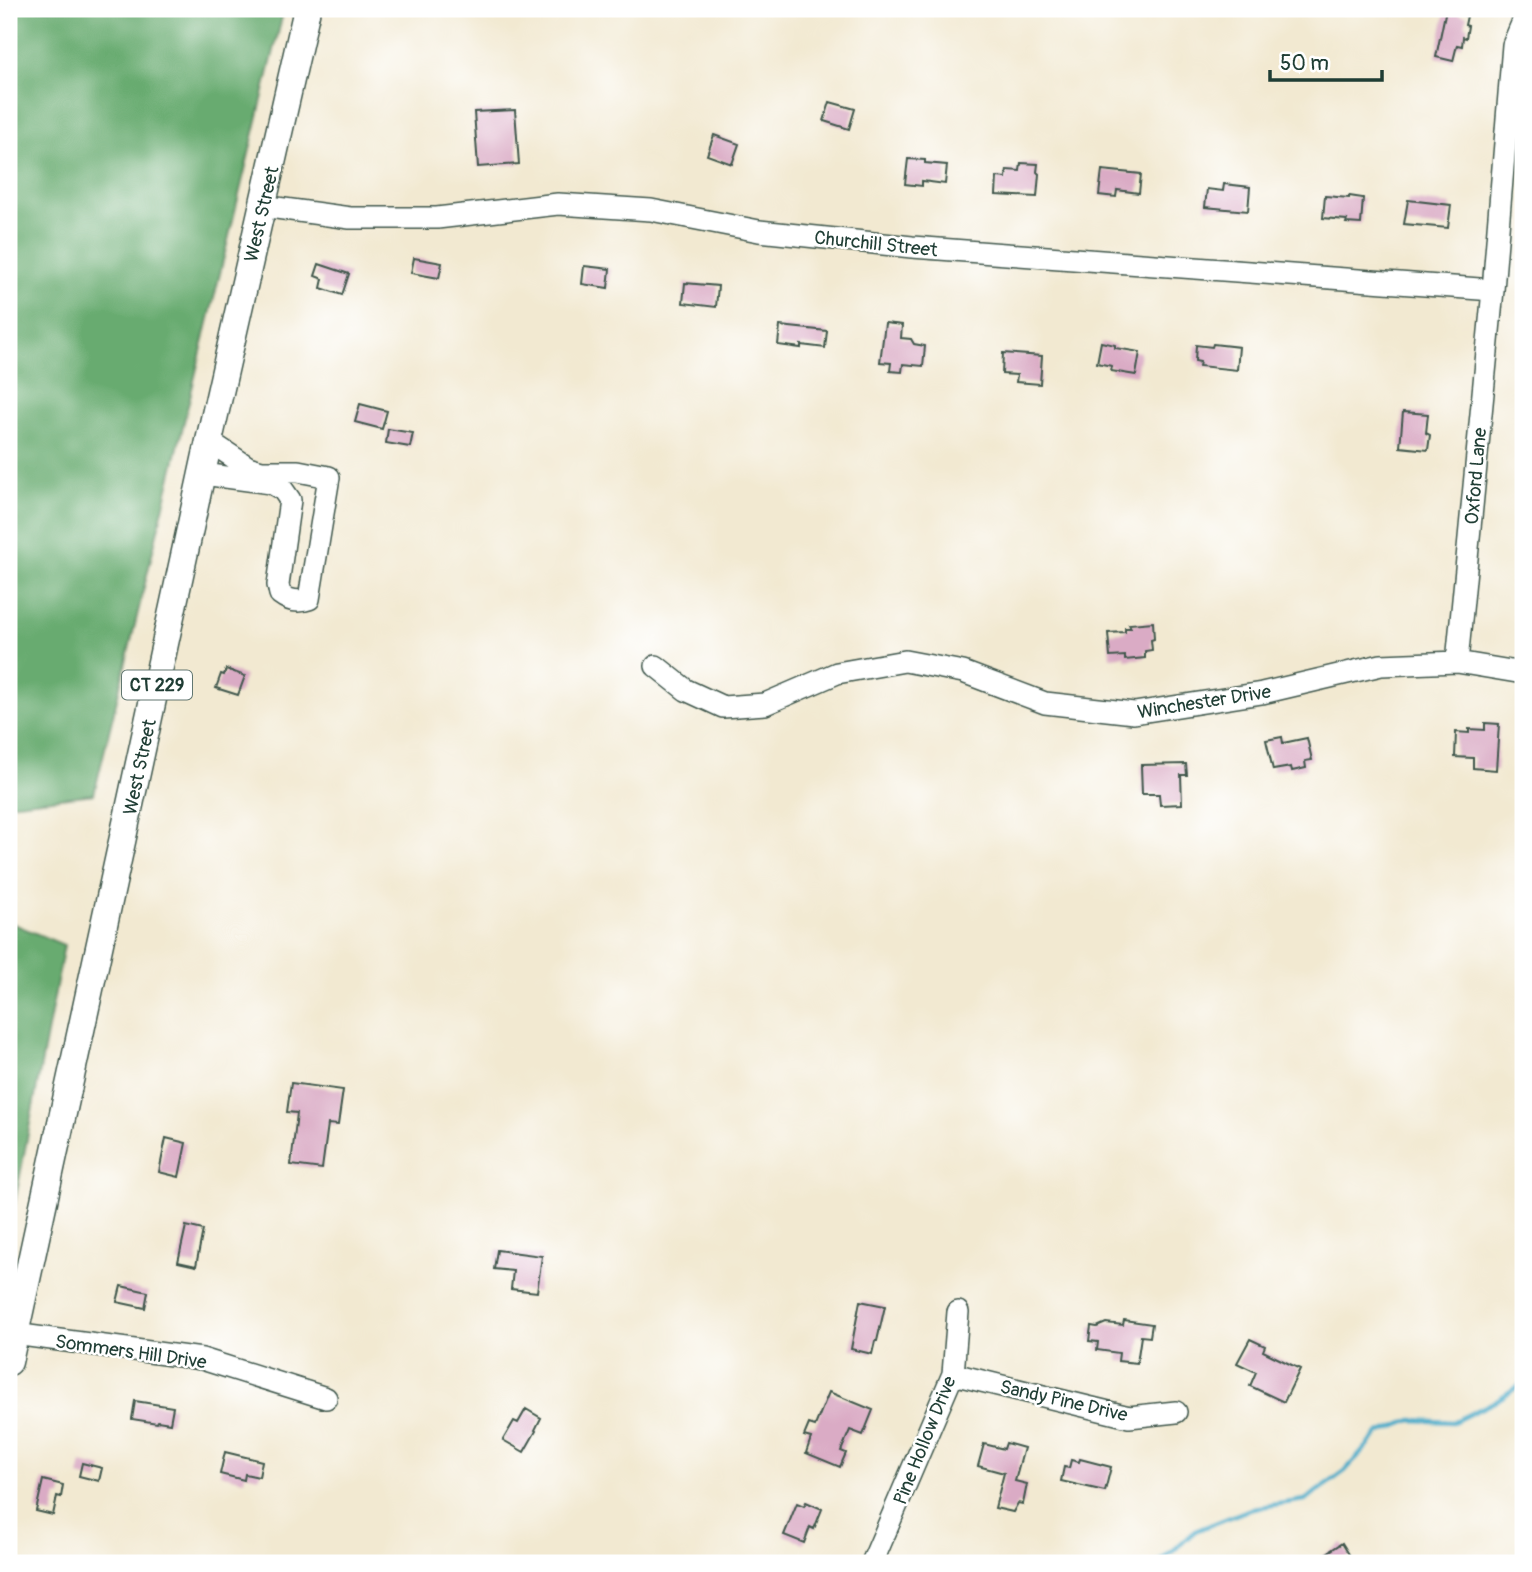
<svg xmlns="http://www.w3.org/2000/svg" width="1532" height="1572" viewBox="0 0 1532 1572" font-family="Pangolin,sans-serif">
<rect width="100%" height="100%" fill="#fff"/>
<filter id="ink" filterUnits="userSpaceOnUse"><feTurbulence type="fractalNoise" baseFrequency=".0143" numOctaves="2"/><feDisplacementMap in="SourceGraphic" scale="14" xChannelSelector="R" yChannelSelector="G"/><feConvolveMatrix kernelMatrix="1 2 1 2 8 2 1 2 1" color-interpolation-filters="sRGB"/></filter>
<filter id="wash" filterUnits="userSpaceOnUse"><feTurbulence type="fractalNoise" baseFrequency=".00686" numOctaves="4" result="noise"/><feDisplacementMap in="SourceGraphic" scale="28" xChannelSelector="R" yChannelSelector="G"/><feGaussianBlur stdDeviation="1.57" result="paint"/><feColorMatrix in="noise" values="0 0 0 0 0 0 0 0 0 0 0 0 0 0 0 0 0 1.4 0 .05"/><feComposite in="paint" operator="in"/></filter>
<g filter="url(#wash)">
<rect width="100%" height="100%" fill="#f2e9d1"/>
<!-- forest -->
<path fill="#67ab70" stroke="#437452" stroke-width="2" d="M9 9H284L94 794 9 804Z
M9 922 64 945 9 1233Z"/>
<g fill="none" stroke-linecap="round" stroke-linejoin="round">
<!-- stream -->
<path stroke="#4aacc9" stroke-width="4.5" d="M1159 1563 1195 1531 1253 1508 1305 1500 1345 1471 1379 1433 1412 1420 1453 1422 1494 1402 1523 1383"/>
</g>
<g id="blocks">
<!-- building -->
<path fill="#daabc5" d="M1446 9 1459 11V14L1467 16 1465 25 1468 26 1466 38 1463 37 1462 46 1457 45 1453 61 1436 57Z
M830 102 855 109 849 129 824 121Z
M515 110 519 164 478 167 474 112Z
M714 135 739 144 732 164 707 155Z
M908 159 925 160V163L947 165 945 184 922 181V186L905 184Z
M1021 163 1038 164 1037 172 1039 174 1037 197 996 195 997 177 1006 178 1007 170 1020 171Z
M1102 170 1141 174 1139 193 1117 190 1116 197 1099 195Z
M1224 184 1250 187 1248 211 1205 207 1207 189 1223 191Z
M1325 196 1349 198V196L1363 198 1361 224 1346 223 1347 220 1323 218Z
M1408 200 1451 205 1448 228 1404 224Z
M414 258 442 263 439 278 411 273Z
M319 264 349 274 342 295 321 288 323 279 315 276Z
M584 266 610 269 608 288 582 284Z
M685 283 718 286 716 307 683 303Z
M885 323 902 325 901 338 911 339 914 344 925 346 923 366 903 364 902 372 890 371 891 363 880 362Z
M780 326 827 331 825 348 801 345V348L778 345Z
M1101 342 1115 345V348L1140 352 1136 375 1111 371 1112 366 1097 363Z
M1213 344 1239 347 1237 370 1199 366 1200 362 1195 361 1196 345 1212 347Z
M1003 353 1042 356 1040 384 1016 382 1017 375 1002 374Z
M360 404 387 411 382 429 355 422Z
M1403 412 1428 414 1426 433 1430 435 1428 450 1400 447Z
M388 429 413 433 410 447 386 443Z
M1153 622 1154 639 1151 640 1152 650 1145 651V658L1125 660V656L1110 657 1108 633 1125 632V628H1131L1129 624Z
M226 669 245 676 238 695 216 688 221 674 224 675Z
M1485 723 1499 724 1496 770 1473 768V758L1455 757 1456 732 1469 733V729L1485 730Z
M1282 737 1283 743 1307 738 1312 760 1305 761 1306 768 1292 771 1291 767 1273 770 1266 740Z
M1186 764 1187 775H1181L1182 804 1160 805 1159 794H1142L1141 765Z
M291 1083 343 1090 338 1125 328 1124 322 1169 291 1165 297 1113 287 1112Z
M166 1138 186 1143 179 1177 159 1172Z
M186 1226 203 1230 196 1266 178 1262Z
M497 1250 542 1256 537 1292 511 1289 513 1271 494 1269Z
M121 1286 148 1292 145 1308 117 1302Z
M860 1301 885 1306 877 1341H875L872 1354 851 1349Z
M1124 1320 1152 1324 1150 1337 1141 1336 1137 1363 1118 1361 1119 1353 1097 1350 1098 1342 1089 1341 1091 1326 1097 1327 1106 1323 1123 1325Z
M1250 1339 1265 1346 1263 1351 1300 1369 1284 1402 1250 1386 1256 1372 1237 1363Z
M829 1392 873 1410 863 1435 850 1430 841 1451 846 1453 840 1467 806 1453 811 1438 804 1436 809 1424 815 1426Z
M135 1401 173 1407 170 1423 158 1421 157 1423 132 1419Z
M526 1409 541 1418 535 1430 536 1431 524 1452 503 1440 514 1421 518 1423Z
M1006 1443 1024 1448 1015 1481 1027 1484 1023 1504 1018 1503 1013 1512 995 1508 1004 1473 978 1466 984 1444 1004 1449Z
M225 1452 262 1461 259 1477 245 1474 244 1480 220 1474Z
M1080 1459 1111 1467 1105 1491 1061 1481 1064 1467 1069 1468 1071 1460 1079 1462Z
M82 1463 102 1468 99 1481 79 1476Z
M43 1480 63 1485 61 1497 57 1496 53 1515 36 1511Z
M806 1502 822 1509 814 1529 810 1527 804 1543 784 1535 797 1503 804 1506Z
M1342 1543 1350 1556 1339 1563H1312Z"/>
</g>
</g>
<g filter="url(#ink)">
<use href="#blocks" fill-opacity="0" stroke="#3f574c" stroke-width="2"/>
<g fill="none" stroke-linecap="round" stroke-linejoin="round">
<defs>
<path id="minor" d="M262 206 350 218H437L558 204 651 210 759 231 912 247 1493 290
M203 474 271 483 283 490 290 500 278 585 280 594C289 601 298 603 309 599L329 477 298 471H262L248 467 209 441
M1457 662 1493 290 1513 45 1523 21
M656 666 686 690 723 707 765 704 837 673 905 661 963 672 1045 703 1134 713 1262 693 1381 665 1457 662 1523 673
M14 1334 202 1359 326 1398
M953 1374 1129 1417 1176 1412
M872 1563 953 1374 958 1312"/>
<path id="major" d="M9 1362 209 441 307 9"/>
</defs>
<!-- minor casing -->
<use href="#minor" stroke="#3f574c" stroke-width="24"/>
<!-- major casing -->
<use href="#major" stroke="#3f574c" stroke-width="29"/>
<!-- minor -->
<use href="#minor" stroke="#fff" stroke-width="21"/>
<!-- major -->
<use href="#major" stroke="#fff" stroke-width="26"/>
</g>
</g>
<g text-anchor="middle" stroke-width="5" stroke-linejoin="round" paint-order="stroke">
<!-- shield labels -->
<rect fill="#fff" stroke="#627771" stroke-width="2" x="122" y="670.5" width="70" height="29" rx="5"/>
<g font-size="18" font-weight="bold" fill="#1f3d34">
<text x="157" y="691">CT 229</text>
</g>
<!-- street labels -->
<g font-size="19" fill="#1f3d34" stroke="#fff">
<text transform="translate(261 214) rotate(-77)" y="7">West Street</text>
<text transform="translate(876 243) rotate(6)" y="7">Churchill Street</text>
<text transform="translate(1475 476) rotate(-85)" y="7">Oxford Lane</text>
<text transform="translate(1204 701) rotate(-9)" y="7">Winchester Drive</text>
<text transform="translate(139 767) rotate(-78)" y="7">West Street</text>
<text transform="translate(131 1351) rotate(8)" y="7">Sommers Hill Drive</text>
<text transform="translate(1064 1400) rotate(13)" y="7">Sandy Pine Drive</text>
<text transform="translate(924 1440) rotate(-68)" y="7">Pine Hollow Drive</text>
</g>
</g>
<!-- margin -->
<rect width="1532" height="1572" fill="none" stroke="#fff" stroke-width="35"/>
<!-- scale -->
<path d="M1270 70v10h112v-10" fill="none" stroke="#1f3d34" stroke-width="3.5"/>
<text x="1280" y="70" font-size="21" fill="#1f3d34" stroke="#ffffff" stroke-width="5" paint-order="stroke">50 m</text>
</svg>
